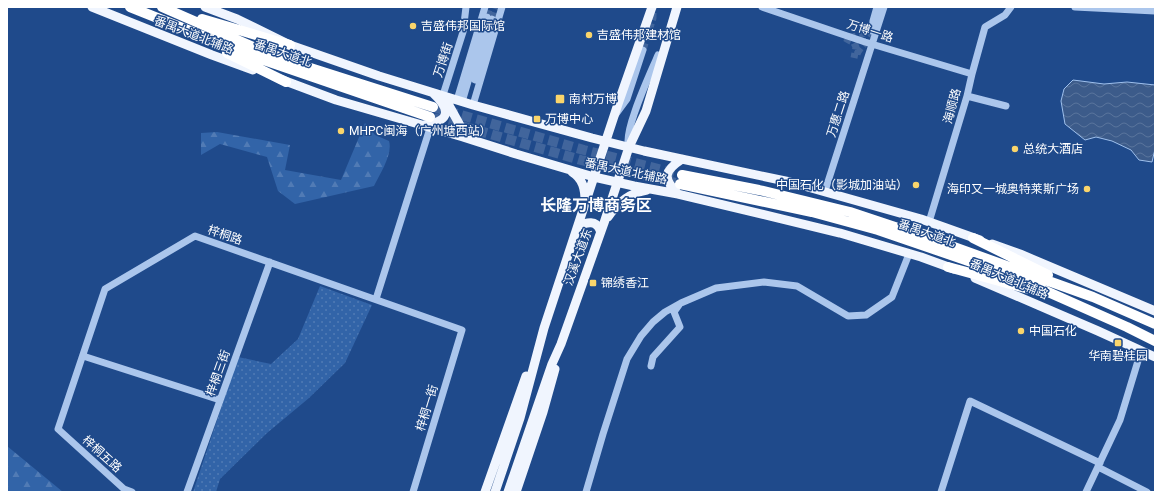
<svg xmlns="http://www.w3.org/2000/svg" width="1162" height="499" viewBox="0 0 1162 499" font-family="Roboto,'Noto Sans SC',sans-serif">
<defs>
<pattern id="grass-dots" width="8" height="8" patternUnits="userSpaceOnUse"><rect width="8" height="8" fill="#3264a8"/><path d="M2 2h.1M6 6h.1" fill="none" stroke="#517bb5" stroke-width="1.8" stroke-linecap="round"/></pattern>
<pattern id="forest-firs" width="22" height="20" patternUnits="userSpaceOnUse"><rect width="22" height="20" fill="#3264a8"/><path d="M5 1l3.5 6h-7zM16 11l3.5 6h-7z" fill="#517bb5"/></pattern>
<pattern id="water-waves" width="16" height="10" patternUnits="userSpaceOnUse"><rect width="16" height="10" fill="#3c5b8a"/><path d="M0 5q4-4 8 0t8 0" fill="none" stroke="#59749c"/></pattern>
</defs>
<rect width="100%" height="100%" fill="#1f4a8b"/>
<!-- grass -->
<path fill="url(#grass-dots)" d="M320 286 372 305 345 363 309 398 267 433 220 479 216 492H193L238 357 271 364 298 339Z"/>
<!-- forest -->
<path fill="url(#forest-firs)" d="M365 123 375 135 389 141C393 154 380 174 374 186L295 204 278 191 267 157 220 144 201 155V133L217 132 290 145 285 170 341 180Z
M7 446 63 492H7Z"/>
<!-- water -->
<path fill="url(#water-waves)" stroke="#9ec0ed" d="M1073 80 1104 84 1127 82 1155 85V149L1152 162 1139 160 1131 150 1112 141 1096 137 1085 140 1065 124 1061 101 1064 89Z"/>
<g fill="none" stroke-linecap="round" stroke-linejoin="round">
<!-- minor-tunnel -->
<path stroke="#41659c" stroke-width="7" stroke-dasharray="7 3.5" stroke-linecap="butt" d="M487 17 490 7
M492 19 496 7
M849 37C859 37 868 32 874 24
M845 38 854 43 856 47 854 58
M643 50 653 18V7
M857 54C861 45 870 41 874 31"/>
<!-- highway-tunnel -->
<path stroke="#41659c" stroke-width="10" stroke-dasharray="10 5" stroke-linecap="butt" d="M433 107 584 150 682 175
M434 118 581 160 676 183"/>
<!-- minor -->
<path stroke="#abc6ec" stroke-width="7" d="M762 7 865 42 972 74
M1075 7 1155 11
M872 31 873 21 877 7
M475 80 492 19
M443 95 463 32 466 7
M967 96 1006 106
M457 100 485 7
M462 102 487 17
M473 105 502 7
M616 114 627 99 643 50
M629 147C622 133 651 72 658 55
M825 191 884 7
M929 222 967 96 972 74 985 27 1005 15 1011 7
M376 299 430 128
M83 356 220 400
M651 366 653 357 680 327 674 312 679 305
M1098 467 1147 492
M132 492 124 489 58 429 105 289 195 236 462 330 413 492
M187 492 270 262
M586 492 603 434 627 359 641 336 653 322 665 312 681 303 716 288 764 282 797 286 848 316 866 315 892 297 909 254
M941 492 970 401 1100 463
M1086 492 1120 420 1141 351"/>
<!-- major -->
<path stroke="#f0f5fe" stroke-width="9" d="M92 7 212 55 253 70
M205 7 237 19 290 45 379 76 473 105 592 138 644 151 790 182 921 219 980 240
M280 79 336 100 463 137 516 154 594 177 634 186 678 194 840 233 921 257 954 269
M446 100 467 138
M424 125C451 121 451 110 433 93
M572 172C583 179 585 189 585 201
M678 194C662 178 664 171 682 159
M608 217C618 202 630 193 647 190
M578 226C587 222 596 220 600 230
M992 244 1020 254 1155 311
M975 278 1098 331 1155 357
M485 492 526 376
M495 492 520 418 544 328 618 104 652 7
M508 492 552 364 561 344 604 223 629 147 646 111 677 7
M516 492 543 412 555 369"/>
<!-- highway -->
<path stroke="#fff" stroke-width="10" d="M130 7 255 57 430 117
M162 7 258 49 301 65 433 107
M202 19 290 45
M227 53 286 82
M682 175 759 190 850 212 940 242 1093 297 1155 324
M680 184 812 212 878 230 1012 276 1127 327 1155 341
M973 238 1048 275
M948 267 1029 289"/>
</g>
<!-- markers -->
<g fill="#fad56b" stroke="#1f4a8b" stroke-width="1.5">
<circle cx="413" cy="26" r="4"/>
<circle cx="589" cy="35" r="4"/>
<rect x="555" y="94" width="10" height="10" rx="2"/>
<rect x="533" y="115" width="8" height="8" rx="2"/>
<circle cx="341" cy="131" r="4"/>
<circle cx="1015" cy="149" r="4"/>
<circle cx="916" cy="185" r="4"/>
<circle cx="1087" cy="189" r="4"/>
<rect x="589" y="279" width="8" height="8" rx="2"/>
<circle cx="1021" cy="331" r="4"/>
<rect x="1114" y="339" width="8" height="8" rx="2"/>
</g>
<g text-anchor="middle" stroke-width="3" stroke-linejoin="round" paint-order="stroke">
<!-- poi labels -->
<g font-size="12" fill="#fff" stroke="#1f4a8b" text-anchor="start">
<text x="421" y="30">吉盛伟邦国际馆</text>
<text x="597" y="39">吉盛伟邦建材馆</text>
<text x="569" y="103">南村万博</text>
<text x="545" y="123">万博中心</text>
<text x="349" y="135">MHPC闽海（广州塘西站）</text>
<text x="1023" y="153">总统大酒店</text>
<text x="908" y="189" text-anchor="end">中国石化（影城加油站）</text>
<text x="1079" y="193" text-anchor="end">海印又一城奥特莱斯广场</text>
<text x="601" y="287">锦绣香江</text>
<text x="1029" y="335">中国石化</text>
<text x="1118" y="360" text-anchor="middle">华南碧桂园</text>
</g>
<!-- street labels -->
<g font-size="12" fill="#fff" stroke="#1f4a8b">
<text transform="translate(870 31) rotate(18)" y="4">万博一路</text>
<text transform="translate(194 35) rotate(21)" y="4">番禺大道北辅路</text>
<text transform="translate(283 53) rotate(19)" y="4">番禺大道北</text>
<text transform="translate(443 60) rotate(-72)" y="4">万博街</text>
<text transform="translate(952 106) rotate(-75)" y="4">海顺路</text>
<text transform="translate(838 114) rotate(-72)" y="4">万惠二路</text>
<text transform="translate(626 171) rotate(12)" y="4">番禺大道北辅路</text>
<text transform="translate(927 233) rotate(19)" y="4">番禺大道北</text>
<text transform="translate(225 235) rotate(19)" y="4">梓桐路</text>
<text transform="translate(578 257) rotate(-70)" y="4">汉溪大道东</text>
<text transform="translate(1009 279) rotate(23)" y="4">番禺大道北辅路</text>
<text transform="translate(218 373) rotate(-70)" y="4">梓桐三街</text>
<text transform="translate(427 408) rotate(-73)" y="4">梓桐一街</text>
<text transform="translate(102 454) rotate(42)" y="4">梓桐五路</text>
</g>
<!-- district labels -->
<g font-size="16" font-weight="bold" fill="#fff" stroke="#1f4a8b">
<text x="596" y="211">长隆万博商务区</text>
</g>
</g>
<!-- border -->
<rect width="1162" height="499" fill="none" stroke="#ffffff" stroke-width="16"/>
</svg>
